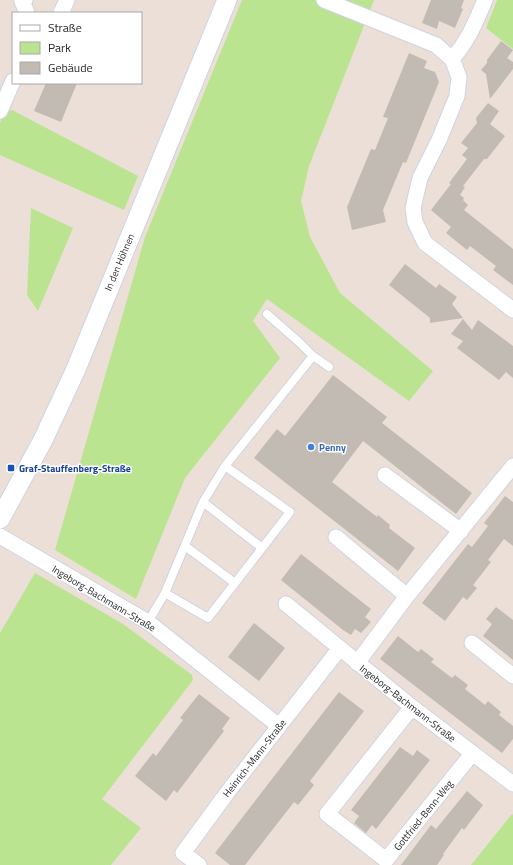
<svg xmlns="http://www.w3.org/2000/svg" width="513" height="865" viewBox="0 0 513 865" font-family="'Titillium Web',sans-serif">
<rect width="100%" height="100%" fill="#ebdfd8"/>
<!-- green -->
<path fill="#bbe491" d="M242 0H374L309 166 301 201 310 237 340 293 433 371 409 401 267 299 253 321 280 358 185 478 136 599 55 550 145 237Z
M497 0H513V49L486 28Z
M12 110 138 176 124 210 0 155V123L4 113Z
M31 208 73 228 38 311 27 295Z
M35 573 123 624 192 675 193 680 102 799 141 828 111 865H0V633Z
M512 814 513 815V865H471Z"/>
<!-- building -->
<path fill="#c2bbb4" d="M431 0H464L461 8 463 9 455 28 439 21 437 29 422 23Z
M501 41 513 50 507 58 513 62V69L490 99 486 74 481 70 487 63V60Z
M409 53 427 61 424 68 435 72 439 82 406 163 403 162 383 210 386 222 352 230 347 207 371 149 375 150 388 118 383 117Z
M46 83H77L61 122 34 111Z
M488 103 499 111 490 124 505 136 487 159H484L463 186 465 187 460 195 464 198 463 200 468 205 464 210 513 249V285L493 270 496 266 470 246 467 250 446 233 451 227 431 210 451 184 449 183 467 159 462 155 468 148 461 143 477 123 476 118Z
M405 264 436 288 439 284 457 297 452 304 463 318 430 323V318L389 285Z
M463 319 472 330 478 320 513 346V378L506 372 499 380 457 348 463 341 451 334Z
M333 375 387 417 382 423 472 493 456 514 363 441 332 482 377 517 378 515 390 525 389 528 415 548 398 571 254 458 277 429 285 436Z
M505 496 513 502V546L504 539 488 560 491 562 473 585 477 588 467 600 463 597 445 621 422 603 468 544 472 547 488 526 484 523Z
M301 554 371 609 365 617 371 622 361 633 355 629 351 635 343 630 281 580Z
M496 607 513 620V660L483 636 492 624 486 619Z
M254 623 285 648 259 681 228 657Z
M398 636 418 652 421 649 434 659 431 662 452 678 455 675 468 685 465 689 485 705 488 701 501 712 499 715 513 726V739L502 753 380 659Z
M339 692 364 711 310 781 314 785 298 805 294 802 245 865H230L215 853Z
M199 694 230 718 222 729 224 731 177 793 174 790 166 801 135 776 153 753 156 756 183 720 180 718Z
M400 747 413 756 417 750 430 760 376 829 372 825 366 833 354 823 359 816 351 810Z
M467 791 483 805 464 830 462 828 443 854 444 855 437 865H401L431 825 436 829Z"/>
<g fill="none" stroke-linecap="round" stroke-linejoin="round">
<defs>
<path id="service" d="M313 356 329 367
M203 502 262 548
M185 546 235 583
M165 593 208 618 290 512 225 466
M148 622 165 593 203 502 225 466 313 356 300 343 267 314"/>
<path id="minor" d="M25 0 22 1 27 13
M324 0 436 45 452 59 459 77 457 96 439 140 420 178 413 208 415 222 425 243 513 310
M61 13 67 0
M452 59C469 40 475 23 485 0
M0 111 13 81
M385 475 461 531
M0 536 148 622 279 726
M336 537 407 596
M286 604 412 707 513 784
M472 643 513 676
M357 663 407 596 513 466
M412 707 327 814 386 860 472 754
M199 865 183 853 227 793 340 648"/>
<path id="tertiary" d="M0 519 43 440 76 369 227 0"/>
</defs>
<!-- service casing -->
<use href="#service" stroke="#cdd4e1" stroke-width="10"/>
<!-- minor casing -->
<use href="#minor" stroke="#cdd4e1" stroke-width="17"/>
<!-- tertiary casing -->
<use href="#tertiary" stroke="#cdd4e1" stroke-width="21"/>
<!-- service -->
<use href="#service" stroke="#fff" stroke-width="8"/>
<!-- minor -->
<use href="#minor" stroke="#fff" stroke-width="15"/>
<!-- tertiary -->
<use href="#tertiary" stroke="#fff" stroke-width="19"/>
</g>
<!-- markers -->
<circle fill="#3f7fe0" stroke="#fff" stroke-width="1.5" cx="311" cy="447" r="4"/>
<rect fill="#1a4fb4" stroke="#fff" stroke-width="1.5" x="7" y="464" width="8" height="8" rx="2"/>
<g text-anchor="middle" stroke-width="3" stroke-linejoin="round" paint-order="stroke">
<!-- street labels -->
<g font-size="10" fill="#272727" stroke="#fff">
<text transform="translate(119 262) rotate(-67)" y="4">In den Höhnen</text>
<text transform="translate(104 598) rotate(31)" y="4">Ingeborg-Bachmann-Straße</text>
<text transform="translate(408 703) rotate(38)" y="4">Ingeborg-Bachmann-Straße</text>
<text transform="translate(254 758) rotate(-52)" y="4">Heinrich-Mann-Straße</text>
<text transform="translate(423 815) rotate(-51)" y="4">Gottfried-Benn-Weg</text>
</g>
<!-- shop labels -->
<g font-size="10" font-weight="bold" fill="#366cbe" stroke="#fff" text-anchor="start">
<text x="319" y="451">Penny</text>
</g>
<!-- transit labels -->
<g font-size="10" font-weight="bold" fill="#164399" stroke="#fff" text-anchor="start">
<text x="19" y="472">Graf-Stauffenberg-Straße</text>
</g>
</g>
<!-- legend -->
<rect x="12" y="12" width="130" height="72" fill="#ffffff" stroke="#a9a9a9"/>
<rect x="20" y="25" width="20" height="6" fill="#ffffff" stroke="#a9a9a9"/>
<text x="48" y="32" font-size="12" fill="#272727">Straße</text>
<rect x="20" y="42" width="20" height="12" fill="#bbe491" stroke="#a9a9a9"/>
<text x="48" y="52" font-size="12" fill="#272727">Park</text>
<rect x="20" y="62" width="20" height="12" fill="#c2bbb4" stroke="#a9a9a9"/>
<text x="48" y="72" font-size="12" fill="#272727">Gebäude</text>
</svg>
